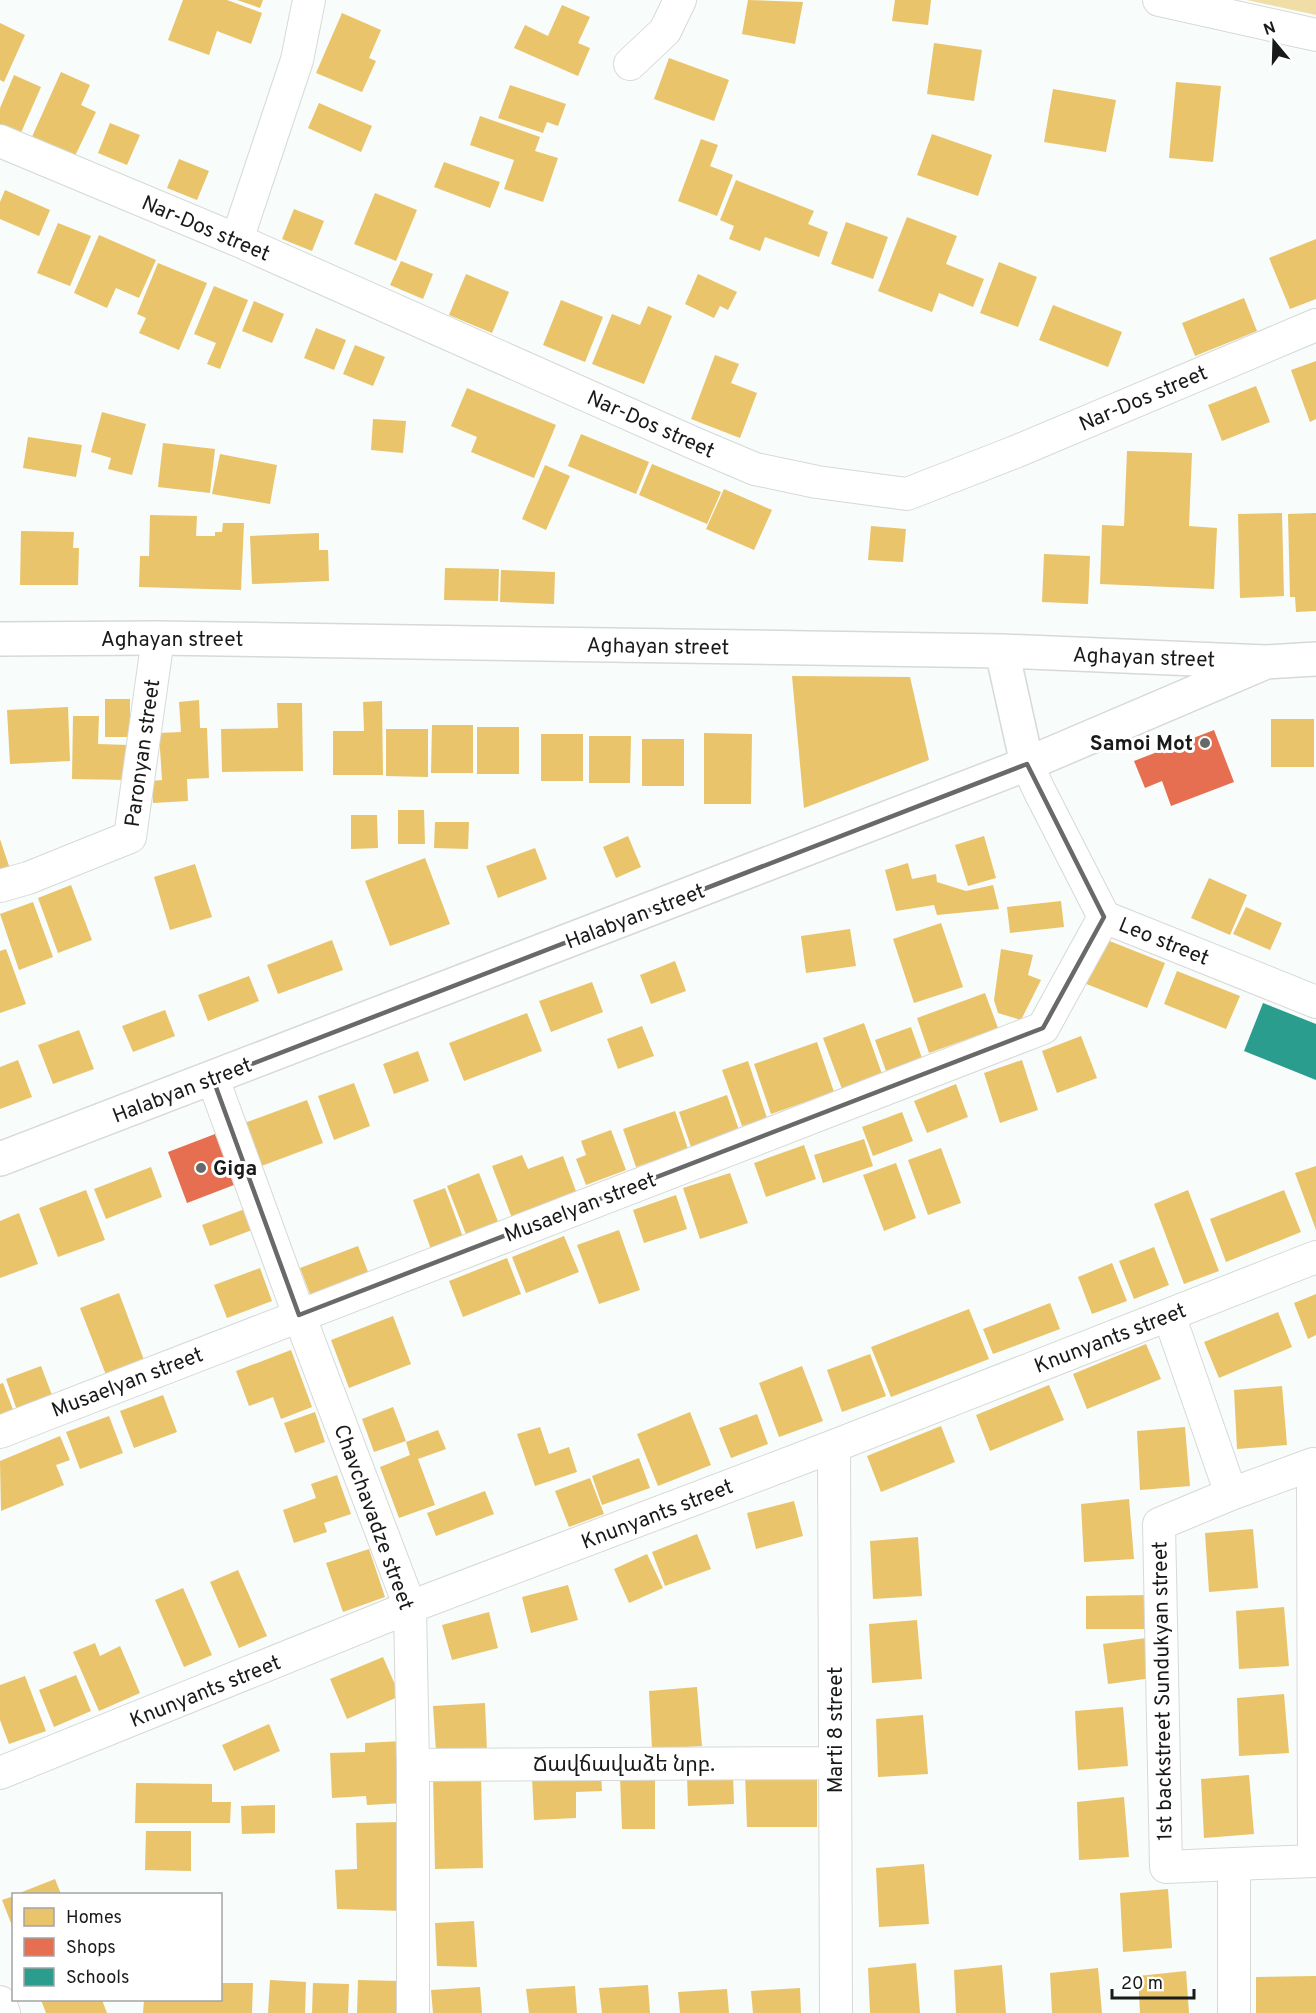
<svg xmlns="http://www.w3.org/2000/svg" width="1316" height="2013" viewBox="0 0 1316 2013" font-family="Overpass,'Noto Sans Armenian',sans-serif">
<rect width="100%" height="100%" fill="#f8fcfa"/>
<!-- forest -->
<path fill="#f1dea6" d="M1247 0H1316V15Z"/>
<!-- homes -->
<path fill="#e9c46a" d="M183 0H227L262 13 251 44 217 31 209 55 168 40Z
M237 0H263L260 8Z
M748 0 803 2 795 44 742 34Z
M895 0H931L928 25 892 21Z
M562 5 590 17 578 43 590 48 578 76 514 48 525 25 548 36Z
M342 13 381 30 369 58 376 61 362 92 316 73Z
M0 23 25 35 4 82 0 80Z
M934 43 982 50 974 101 927 94Z
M669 58 729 80 714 121 654 99Z
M61 72 90 85 81 105 96 112 74 158 31 139Z
M14 75 41 87 20 135 0 126V108Z
M1176 82 1221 86 1213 162 1169 158Z
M510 85 566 104 558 126 547 122 543 133 498 118Z
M1053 89 1116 100 1106 152 1044 142Z
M319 103 372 126 361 152 308 128Z
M480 116 540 137 535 151 558 158 543 202 504 189 514 160 470 145Z
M110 123 140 135 127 165 98 153Z
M932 134 992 155 978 196 917 175Z
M701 139 718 145 710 166 733 175 717 216 678 201Z
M179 159 209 171 197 200 167 188Z
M444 162 500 182 490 208 434 187Z
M736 180 814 211 808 224 828 232 819 257 765 237 760 251 729 239 734 226 720 220Z
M5 190 50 210 39 236 0 219V202Z
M375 193 417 210 396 261 354 244Z
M294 209 324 221 312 251 282 239Z
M907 217 957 236 946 264 984 279 973 307 939 293 932 312 878 291Z
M846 222 888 237 873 279 831 264Z
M58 223 91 236 70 286 37 273Z
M99 235 156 260 139 298 116 288 107 308 74 293Z
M1316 239V299L1290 309 1269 258Z
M401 261 433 274 423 299 390 285Z
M999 262 1037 277 1018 327 980 313Z
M158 263 207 283 179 350 139 333 146 318 137 314Z
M466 274 509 292 492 333 449 315Z
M698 274 737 292 728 310 720 306 714 318 685 304Z
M214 286 248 300 220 369 207 364 216 343 194 334Z
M1244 298 1257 331 1195 356 1182 323Z
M561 300 603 317 585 362 543 345Z
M254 301 284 314 272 343 242 331Z
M1053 305 1122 332 1108 367 1039 340Z
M648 306 672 316 644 384 592 364 612 314 640 325Z
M316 328 346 340 334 370 304 358Z
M355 345 385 357 373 386 343 374Z
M715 355 739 364 731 383 757 393 740 438 691 419Z
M1316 361V419L1310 422 1291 370Z
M1256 386 1270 422 1222 441 1208 405Z
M467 388 556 425 534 478 471 452 477 437 451 426Z
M102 412 146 424 132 475 108 469 111 458 91 452Z
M373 419 406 421 403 453 371 450Z
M581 434 649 462 636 494 568 466Z
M28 437 82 445 76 477 23 468Z
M163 443 215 449 210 493 158 487Z
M1127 451 1192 453 1189 526 1217 528 1214 589 1100 584 1102 525 1124 526Z
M220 454 277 465 270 504 212 494Z
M652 464 721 492 707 524 639 495Z
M545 465 570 476 546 530 522 519Z
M724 489 772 510 754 550 706 529Z
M1282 513 1284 596 1240 598 1238 514Z
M1316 513V611L1296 612 1295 597H1290L1288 514Z
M150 515 197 516 196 536H215V532H222L223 523H244L241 590 139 587 140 556H149Z
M871 526 906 529 903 562 868 560Z
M21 531 74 532 73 548H79L78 585H20Z
M319 533V550H328L329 581 252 584 250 536Z
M1044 554 1090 556 1088 604 1042 602Z
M445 568 499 569 498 601 444 600Z
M501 570 555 572 554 604 500 602Z
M792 676 910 677 929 760 804 808Z
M105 699H130V737H105Z
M199 700 200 728H207L209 778 187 779 188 801 153 803 152 781 162 780 159 733 181 732 179 702Z
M382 701 383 775H333V731H364L363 702Z
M277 703H302L303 771 222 772 221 729 278 728Z
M68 707 70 761 10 764 7 710Z
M73 716H99L98 744 128 745 127 780 72 779Z
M1271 719H1314V767H1271Z
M432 725H473V773H431Z
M477 727H519V774H477Z
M386 729H428V777L386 776Z
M704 733 752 734 751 804H704Z
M541 734H583V781H541Z
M589 736H631L630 783H589Z
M642 739H684V786H642Z
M398 810H424L425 844H398Z
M351 815H377L378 848 351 849Z
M435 822H469L468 849 434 848Z
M628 836 641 867 616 878 603 847Z
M984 836 996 878 968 886 955 845Z
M0 839 9 866 0 869Z
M535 848 547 879 498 898 486 866Z
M425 858 450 924 390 946 365 881Z
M908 863 912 879 936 874 937 882 966 891 993 885 999 909 937 915 934 905 896 911 885 870Z
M195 864 212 917 170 930 154 877Z
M1209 878 1247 895 1230 935 1191 918Z
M71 885 92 940 58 953 38 898Z
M1061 901 1064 927 1010 933 1007 907Z
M33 902 53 957 19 970 0 914Z
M1246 907 1282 923 1270 950 1233 934Z
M941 923 963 987 914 1003 893 939Z
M850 929 856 966 806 973 801 936Z
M1102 938 1165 963 1147 1008 1084 983Z
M332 940 343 970 278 994 267 965Z
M6 949 26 1004 0 1013V951Z
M1001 949 1033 955 1028 975 1041 980 1021 1020 998 1013 994 1000Z
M675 961 686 991 651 1004 640 975Z
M1177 971 1240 996 1226 1029 1164 1004Z
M249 976 259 1001 208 1021 198 995Z
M592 982 603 1012 551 1032 539 1001Z
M985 993 998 1028 929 1053 917 1018Z
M165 1010 175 1036 133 1052 122 1026Z
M527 1013 542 1051 464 1081 449 1043Z
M864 1023 882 1074 842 1089 823 1038Z
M642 1026 654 1056 618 1069 607 1039Z
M911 1027 922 1058 886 1071 875 1040Z
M79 1030 94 1069 53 1084 38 1045Z
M1081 1036 1097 1078 1057 1093 1042 1051Z
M817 1042 834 1092 771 1114 754 1064Z
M418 1051 429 1081 394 1094 383 1064Z
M18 1060 32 1097 0 1109V1067Z
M1022 1060 1038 1110 1000 1123 984 1073Z
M748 1061 767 1118 742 1126 722 1070Z
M354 1083 370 1126 334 1140 318 1096Z
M956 1084 968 1117 927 1133 914 1101Z
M727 1095 739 1130 691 1147 679 1112Z
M307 1100 323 1143 256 1168 239 1125Z
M675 1111 688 1149 636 1167 623 1129Z
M902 1112 913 1141 873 1156 862 1127Z
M611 1130 626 1170 586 1185 576 1159 586 1155 581 1141Z
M864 1139 873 1166 823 1183 814 1155Z
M804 1145 816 1179 766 1197 754 1163Z
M941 1148 961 1203 928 1215 908 1160Z
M522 1155 528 1169 563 1156 577 1194 512 1218 492 1166Z
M896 1163 916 1218 884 1231 863 1175Z
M1316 1166V1230L1295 1173Z
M151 1167 162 1197 106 1219 94 1189Z
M479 1173 499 1224 467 1237 447 1186Z
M730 1173 748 1223 700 1239 683 1188Z
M445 1188 464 1240 432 1252 413 1200Z
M86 1190 105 1240 58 1257 39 1208Z
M1188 1190 1219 1271 1184 1284 1154 1204Z
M1284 1190 1301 1232 1226 1262 1210 1219Z
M676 1195 687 1229 644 1243 633 1210Z
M245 1209 252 1230 210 1246 202 1225Z
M19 1213 38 1264 0 1278V1221Z
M619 1230 640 1290 599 1304 577 1245Z
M564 1236 579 1272 526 1293 512 1257Z
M358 1246 370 1277 312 1299 300 1268Z
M1154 1247 1169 1285 1134 1299 1119 1261Z
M507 1258 521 1294 463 1317 449 1281Z
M1112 1263 1127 1301 1092 1314 1078 1277Z
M260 1268 272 1301 227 1318 214 1285Z
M119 1293 144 1360 106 1375 80 1308Z
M1316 1294V1335L1308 1339 1294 1303Z
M1050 1303 1060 1329 993 1354 983 1329Z
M969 1309 989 1359 891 1397 871 1347Z
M1278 1312 1292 1347 1219 1378 1204 1342Z
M393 1316 411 1364 349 1388 331 1340Z
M1146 1344 1161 1379 1087 1409 1073 1374Z
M291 1350 312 1407 281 1419 273 1397 249 1406 236 1371Z
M870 1354 886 1396 842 1412 827 1370Z
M41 1366 55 1403 19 1416 6 1379Z
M802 1366 823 1421 779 1437 759 1383Z
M3 1383 17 1420 0 1427V1384Z
M1049 1385 1064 1420 990 1451 976 1415Z
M1282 1386 1287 1445 1237 1449 1234 1390Z
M163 1395 177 1432 134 1448 120 1411Z
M393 1407 406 1441 374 1452 362 1419Z
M315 1412 325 1442 295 1453 284 1423Z
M690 1412 711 1465 658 1486 637 1434Z
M757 1414 768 1444 731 1458 719 1428Z
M109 1416 123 1453 80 1469 66 1432Z
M941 1426 955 1462 881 1492 867 1456Z
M540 1427 549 1454 569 1447 577 1472 535 1486 517 1434Z
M1185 1427 1190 1486 1140 1490 1137 1431Z
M438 1430 446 1449 418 1459 435 1505 399 1518 380 1467 410 1455 406 1442Z
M60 1436 70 1460 56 1465 64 1485 1 1511 0 1461Z
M639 1458 650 1488 602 1505 592 1476Z
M337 1475 351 1514 324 1523 327 1532 294 1543 283 1510 316 1498 311 1484Z
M590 1478 604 1514 569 1527 555 1491Z
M485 1491 494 1514 436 1536 427 1513Z
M1129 1499 1134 1559 1084 1562 1081 1504Z
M794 1501 803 1536 756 1549 747 1513Z
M1253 1529 1258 1588 1209 1592 1205 1533Z
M697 1534 711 1569 665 1586 652 1552Z
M918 1537 922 1596 873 1599 870 1541Z
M369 1549 385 1597 343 1612 326 1563Z
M647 1554 663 1588 629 1603 614 1569Z
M238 1570 267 1636 239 1648 210 1582Z
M568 1585 578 1620 531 1633 522 1597Z
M183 1588 212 1655 184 1667 155 1600Z
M1149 1595V1629H1086V1596Z
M1284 1607 1289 1666 1239 1669 1236 1611Z
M489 1612 498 1648 452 1660 442 1625Z
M917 1620 922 1679 872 1683 869 1624Z
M1146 1638 1152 1678 1108 1684 1103 1644Z
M95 1643 100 1656 120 1646 140 1693 99 1711 73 1652Z
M383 1657 400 1696 347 1719 330 1679Z
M76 1675 91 1711 54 1727 39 1690Z
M25 1676 46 1731 9 1744 0 1720V1685Z
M697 1687 702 1746 652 1749 649 1691Z
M1284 1694 1289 1753 1239 1756 1237 1698Z
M485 1703 487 1751 436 1752 433 1706Z
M1123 1707 1128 1766 1078 1770 1075 1711Z
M923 1715 928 1774 878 1777 876 1719Z
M269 1724 280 1751 234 1771 222 1745Z
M402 1741 404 1803 367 1805 366 1796 332 1798 330 1753 365 1752V1743Z
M817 1772V1827H747L745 1773Z
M481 1774 483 1868 435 1869 433 1775Z
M601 1774 602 1791 576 1792V1818L534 1820 532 1777Z
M733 1775 734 1804 688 1806 687 1776Z
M1249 1775 1254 1834 1204 1838 1201 1779Z
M655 1776V1829H622L620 1777Z
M136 1783 212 1784V1802H231L230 1823H135Z
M1124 1797 1129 1857 1079 1860 1077 1802Z
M275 1805V1833L242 1834 241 1806Z
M400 1822 403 1911 337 1909 335 1870 357 1869 356 1823Z
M146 1831H191V1871L145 1870Z
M924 1864 929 1924 879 1927 876 1868Z
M55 1879 61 1894H17Z
M1168 1889 1172 1948 1123 1952 1120 1893Z
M14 1896V1928H13L2 1900Z
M474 1921 477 1967 437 1966 435 1923Z
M916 1963 920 2013H870L868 1968Z
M1002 1965 1006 2013H956L954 1970Z
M1098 1968 1102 2013H1052L1050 1973Z
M1186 1971 1189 2013H1140L1138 1976Z
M1316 1976V2013H1256V1977Z
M270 1980 306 1982 305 2013H268Z
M358 1980 399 1981 398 2013H357Z
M220 1983H253L252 2013H143L144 2000H220Z
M313 1983 349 1984 348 2013H312Z
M648 1985 650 2013H602L599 1988Z
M575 1986 577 2013H529L526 1989Z
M480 1987 482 2013H433L431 1990Z
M800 1988 801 2013H753L751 1991Z
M727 1989 729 2013H680L678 1992Z
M41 2000H102L107 2013H46Z"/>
<!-- shops -->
<path fill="#e76f51" d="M1214 730 1234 782 1171 806 1162 781 1145 788 1134 761Z
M215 1134 234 1185 187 1203 168 1152Z"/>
<!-- schools -->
<path fill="#2a9d8f" d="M1263 1003 1316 1024V1080L1244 1051Z"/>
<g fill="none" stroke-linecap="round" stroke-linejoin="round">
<defs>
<path id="street" d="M1159 0 1316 35
M630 64 665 31 680 0
M0 141 237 240 696 444 755 469 817 482 907 494 1015 452 1316 325
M237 240 297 60 309 0
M1027 764 1039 790 1104 917 1316 1002
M0 886 28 878 130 837 158 638
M213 1079 299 1315 410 1607 413 1765V2013
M1169 1315 1231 1494 1313 1464 1314 1861 1234 1864V2013
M0 1432 1043 1028 1104 917
M834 1446 836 2013
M1231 1494 1159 1524 1166 1867 1234 1864
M413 1765 835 1763
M0 1773 410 1607 834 1446 1316 1257
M0 2002 4 2013"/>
<path id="secondary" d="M0 639 158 638 1002 651 1266 662 1316 659
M1002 651 1027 764
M0 1159 1027 764 1266 662"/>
</defs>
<!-- street casing -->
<use href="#street" stroke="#d6d9d7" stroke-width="34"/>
<!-- secondary casing -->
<use href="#secondary" stroke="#d6d9d7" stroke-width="36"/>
<!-- street -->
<use href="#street" stroke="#fefffe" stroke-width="32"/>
<!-- secondary -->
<use href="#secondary" stroke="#fefffe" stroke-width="33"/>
</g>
<!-- marked area -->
<path fill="none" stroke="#676a68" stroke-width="4.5" stroke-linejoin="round" d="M1027 764 1104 917 1043 1028 299 1315 213 1079Z"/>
<!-- markers -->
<g fill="#676a68" stroke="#fff" stroke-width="2">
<circle cx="1205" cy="743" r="6"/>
<circle cx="201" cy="1168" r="6"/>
</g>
<g text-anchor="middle" stroke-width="6" stroke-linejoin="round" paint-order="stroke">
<!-- street labels -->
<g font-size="21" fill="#191b19" stroke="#fff">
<text transform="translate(206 228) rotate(23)" y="7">Nar-Dos street</text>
<text transform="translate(1143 398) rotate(-23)" y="7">Nar-Dos street</text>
<text transform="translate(651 424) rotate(24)" y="7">Nar-Dos street</text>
<text x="172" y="646">Aghayan street</text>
<text transform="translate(658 646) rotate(1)" y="7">Aghayan street</text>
<text transform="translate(1144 657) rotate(2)" y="7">Aghayan street</text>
<text transform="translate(142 753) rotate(-82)" y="7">Paronyan street</text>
<text transform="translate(635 916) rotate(-21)" y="7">Halabyan street</text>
<text transform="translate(1164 941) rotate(22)" y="7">Leo street</text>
<text transform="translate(182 1090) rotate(-21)" y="7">Halabyan street</text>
<text transform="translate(580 1207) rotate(-21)" y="7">Musaelyan street</text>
<text transform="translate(1110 1338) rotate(-21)" y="7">Knunyants street</text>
<text transform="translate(127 1382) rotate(-21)" y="7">Musaelyan street</text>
<text transform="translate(657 1514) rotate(-21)" y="7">Knunyants street</text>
<text transform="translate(374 1517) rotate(70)" y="7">Chavchavadze street</text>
<text transform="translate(205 1691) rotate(-22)" y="7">Knunyants street</text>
<text transform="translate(1162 1691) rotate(-91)" y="7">1st backstreet Sundukyan street</text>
<text transform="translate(835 1730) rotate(-90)" y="7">Marti 8 street</text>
<text x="624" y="1771">Ճավճավաձե նրբ.</text>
</g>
<!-- poi labels -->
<g font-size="21" font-weight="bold" fill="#191b19" stroke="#fff" text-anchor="end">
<text x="1193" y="750">Samoi Mot</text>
<text x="213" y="1175" text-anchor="start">Giga</text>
</g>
</g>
<!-- legend -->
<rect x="12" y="1893" width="210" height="108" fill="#ffffff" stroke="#a3a4a3" stroke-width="1.5"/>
<rect x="24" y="1908" width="30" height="18" fill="#e9c46a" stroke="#a3a4a3" stroke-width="1.5"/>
<text x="66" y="1923" font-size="18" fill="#191b19">Homes</text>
<rect x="24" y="1938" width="30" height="18" fill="#e76f51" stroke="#a3a4a3" stroke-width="1.5"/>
<text x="66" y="1953" font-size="18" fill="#191b19">Shops</text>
<rect x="24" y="1968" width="30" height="18" fill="#2a9d8f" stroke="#a3a4a3" stroke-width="1.5"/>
<text x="66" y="1983" font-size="18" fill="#191b19">Schools</text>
<!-- north arrow -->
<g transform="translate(1274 42) rotate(341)" stroke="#ffffff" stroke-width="4.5" paint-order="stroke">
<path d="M0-4.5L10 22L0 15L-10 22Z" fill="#191b19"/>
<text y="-9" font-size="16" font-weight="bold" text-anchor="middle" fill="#191b19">N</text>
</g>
<!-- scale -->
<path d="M1112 1989v9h82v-9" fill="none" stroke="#191b19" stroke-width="3"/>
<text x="1121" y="1989" font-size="18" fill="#191b19" stroke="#ffffff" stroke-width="4.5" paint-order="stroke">20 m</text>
</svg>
